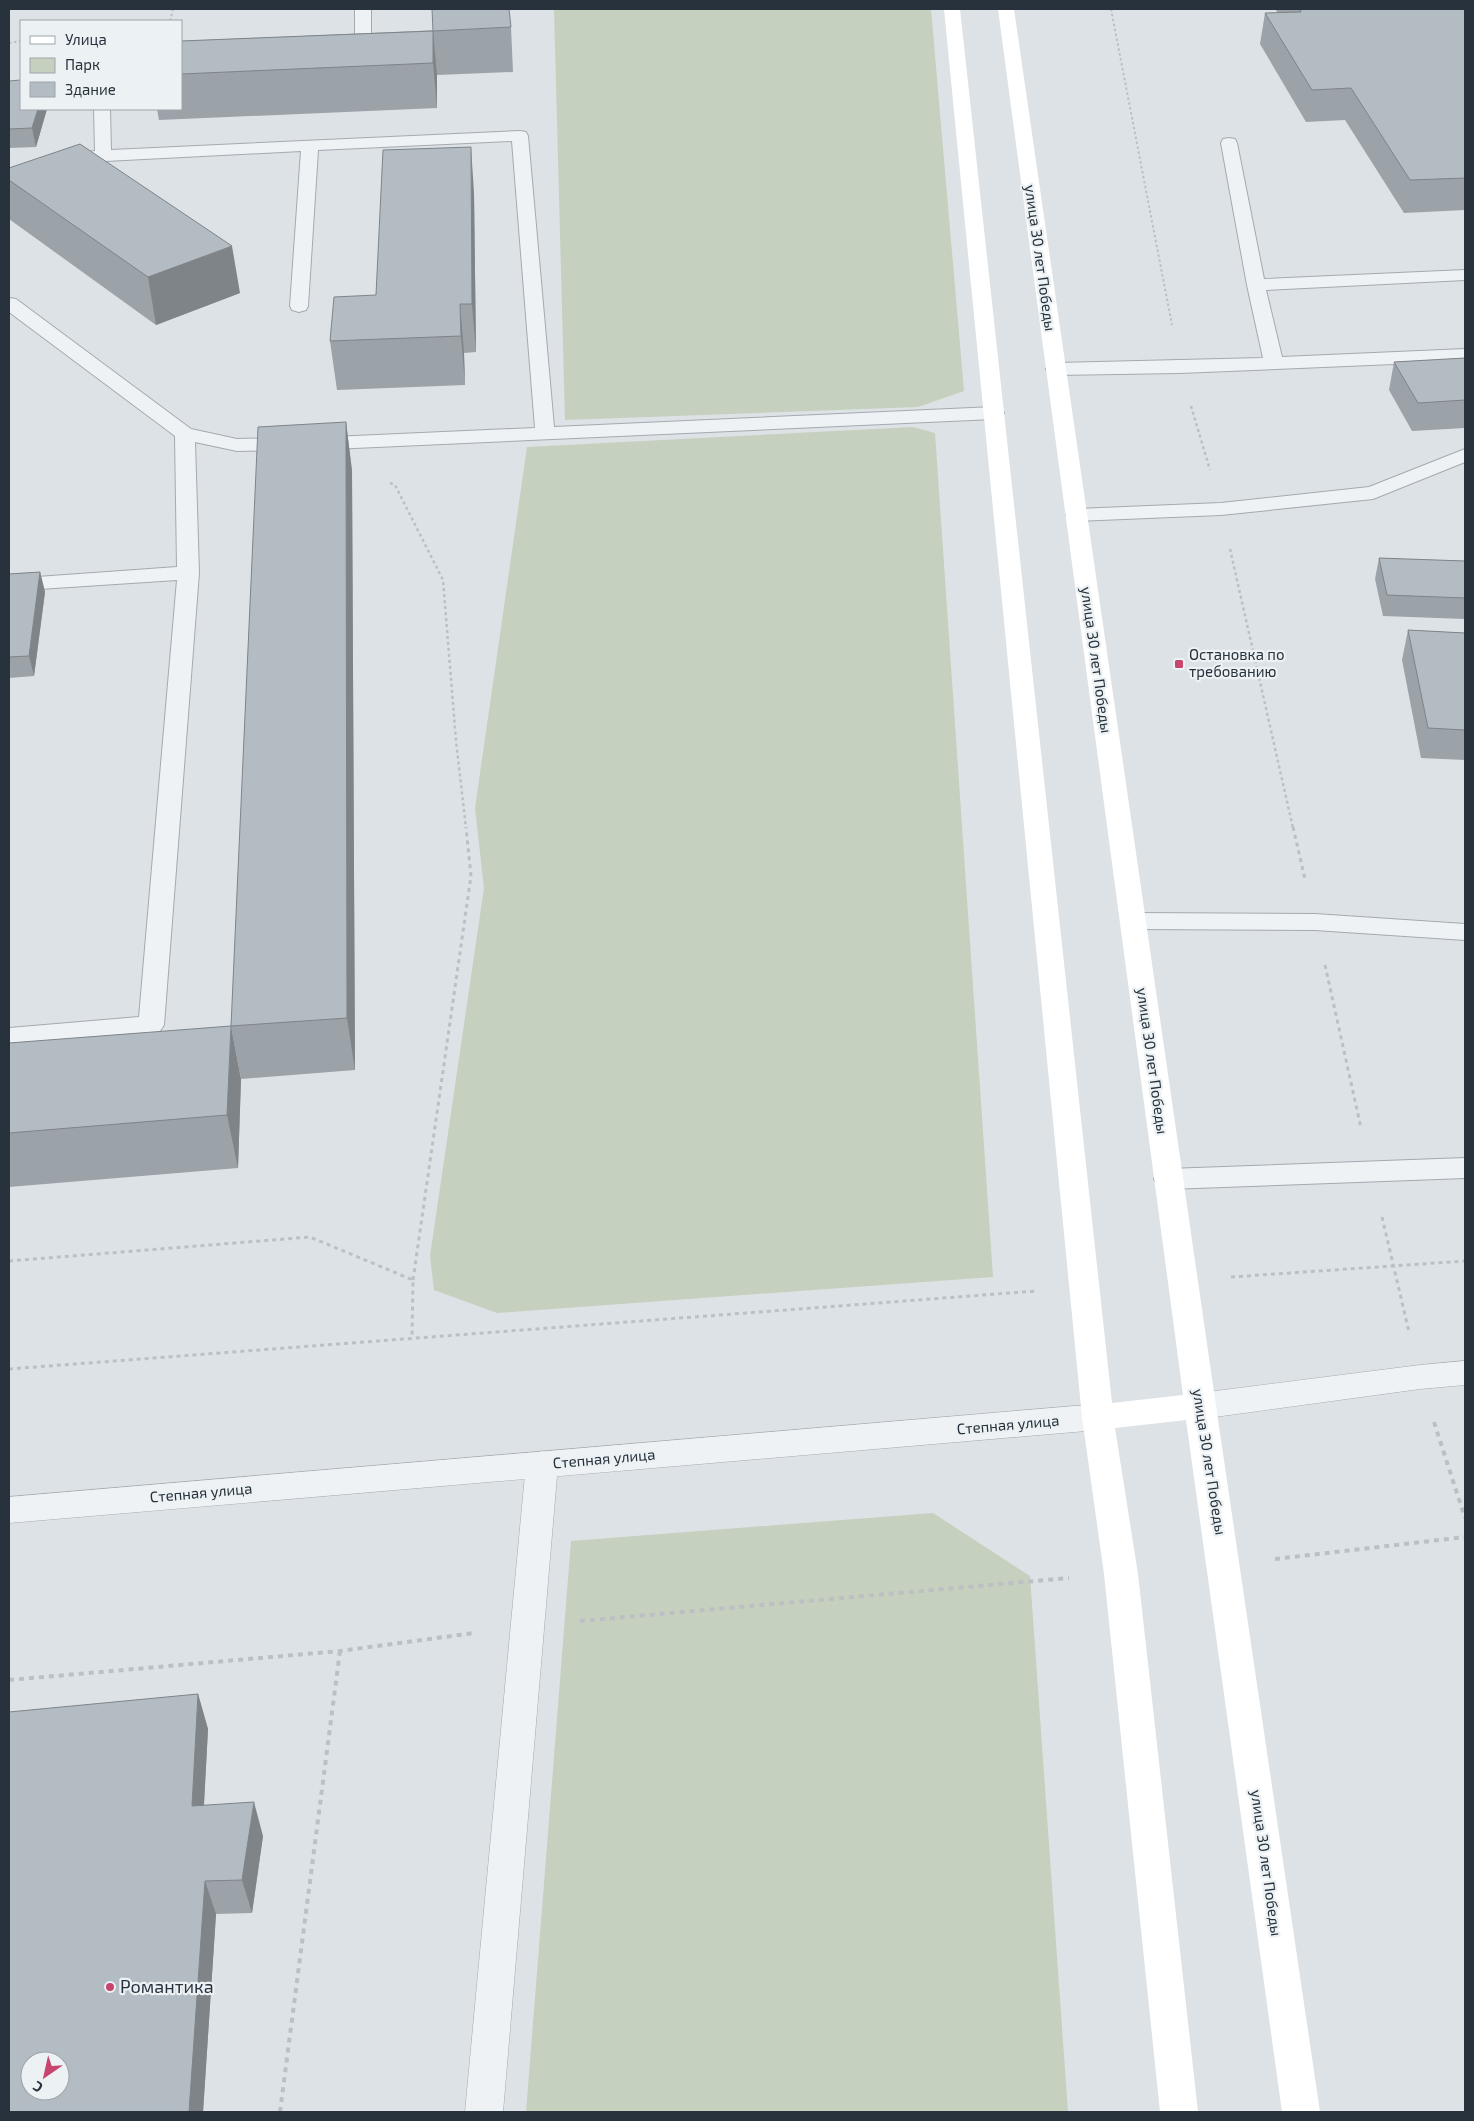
<svg xmlns="http://www.w3.org/2000/svg" width="1474" height="2121" viewBox="0 0 1474 2121" font-family="'Exo 2',sans-serif">
<rect width="100%" height="100%" fill="#dde2e6"/>
<!-- green -->
<path fill="#c5d0be" d="M554 9H931L964 391 918 407 565 420Z
M913 427 935 433 993 1277 497 1313 434 1290 430 1256 484 888 475 808 527 447Z
M933 1513 1030 1576 1068 2112H526L571 1541Z"/>
<g fill="none" stroke-linecap="round" stroke-linejoin="round">
<defs>
<path id="service" d="M355 9H371V46L369 49C358 52 344 54 333 51L331 48 333 45 355 42Z
M94 109H110L111 150 520 131 526 132 528 136 554 427 994 407 1001 409 1004 413 1001 417 994 419 332 449 237 451 195 442 199 573 164 1025 160 1031 151 1034 9 1046V1028L139 1017 177 580 9 591V579L177 567 175 436 9 312V298L16 299 191 429 237 439 332 437 535 428 512 141 318 150 308 306 306 310 299 312 292 310 290 306 301 151 86 162 80 161 78 157 80 153 95 151Z
M1229 138 1235 139 1237 143 1264 279 1465 270V280L1266 290 1282 357 1465 349V361L1180 373 1056 375 1049 373 1046 369 1049 365 1056 363 1263 358 1247 285 1221 143 1223 139Z
M1465 449V462L1373 499 1221 515 1076 521 1069 519 1066 515 1069 511 1076 509 1221 503 1369 487Z
M1133 913 1315 914 1465 924V940L1315 930 1133 929 1124 927 1121 921 1124 915Z
M1465 1158V1178L1168 1189 1158 1186 1154 1179 1158 1172 1168 1169Z"/>
<path id="minor" d="M1465 1361V1385L1420 1389 1200 1419 1189 1415 1184 1406 1189 1397 1200 1393 1420 1365Z
M542 1451 553 1455 558 1464 503 2112H465L526 1464 531 1455Z"/>
<path id="tertiary" d="M1098 1404 1109 1408 1114 1417 1109 1426 1098 1430 9 1523V1497Z"/>
</defs>
<!-- service casing -->
<use href="#service" stroke="#a3aab0" stroke-width="2"/>
<!-- minor casing -->
<use href="#minor" stroke="#a3aab0" stroke-width="1"/>
<!-- tertiary casing -->
<use href="#tertiary" stroke="#a3aab0" stroke-width="1"/>
<!-- path-far3 -->
<path stroke="#bbc0c5" stroke-width="2" stroke-dasharray="2.5 2.5" stroke-linecap="butt" d="M1111 9 1172 325
M145 21H170L173 9
M9 43 21 41"/>
<!-- path-far2 -->
<path stroke="#bbc0c5" stroke-width="2.5" stroke-dasharray="3 3" stroke-linecap="butt" d="M1191 406 1210 470
M390 483 395 485 443 580 456 741 466 828
M1230 549 1293 828"/>
<!-- path-far1 -->
<path stroke="#bbc0c5" stroke-width="3" stroke-dasharray="4 4" stroke-linecap="butt" d="M1293 827 1305 879
M1325 965 1361 1128
M1382 1217 1409 1332
M9 1261 310 1237 413 1280 412 1338
M1231 1277 1465 1261
M413 1280 471 876 466 827
M9 1369 1036 1291"/>
<!-- path -->
<path stroke="#bbc0c5" stroke-width="4" stroke-dasharray="5 5" stroke-linecap="butt" d="M1434 1422 1465 1518
M1275 1559 1465 1537
M580 1621 1069 1578
M9 1680 340 1651 474 1633
M280 2112 340 1651"/>
<!-- service -->
<use href="#service" fill="#eff2f5" fill-rule="evenodd"/>
<!-- minor -->
<use href="#minor" fill="#eff2f5" fill-rule="evenodd"/>
<!-- tertiary -->
<use href="#tertiary" fill="#eff2f5" fill-rule="evenodd"/>
<!-- secondary -->
<path fill="#fff" fill-rule="evenodd" d="M944 9H960L1112 1403 1183 1395 998 9H1014L1216 1406 1320 2112H1282L1186 1420 1115 1428 1138 1574 1198 2112H1160L1104 1574 1082 1417Z"/>
</g>
<!-- wall -->
<path fill="#9ba2a8" d="M1275 9H1465V210L1404 213 1345 120 1306 122 1260 44 1265 13H1278Z
M511 27 513 72 437 75V108L159 120 157 109H181V41Z
M9 81 21 109H47L36 147 9 148Z
M9 168 240 293 156 325 9 219Z
M474 193 476 352 464 353 465 385 337 390 330 341 376 295Z
M1465 358V428L1412 431 1389 390 1394 362Z
M346 422 352 471 355 1070 241 1079 231 1026Z
M1379 558 1465 561V619L1383 616 1375 579Z
M40 572 45 592 34 676 9 678V574Z
M1408 630 1465 633V760L1421 758 1402 660Z
M9 1043 241 1079 238 1168 9 1187Z
M198 1694 208 1729 204 1805 263 1836 252 1913 216 1914 203 2112H9Z"/>
<!-- shaded-wall -->
<path fill="#7e8488" d="M433 31 437 75V108L433 63Z
M38 109H47L36 147 32 128Z
M471 147 474 193 476 352 472 304Z
M232 246 240 293 156 325 148 277Z
M460 304 464 353 465 385 461 336Z
M346 422 352 471 355 1070 347 1018Z
M40 572 45 592 34 676 29 656Z
M231 1026 241 1079 238 1168 227 1115Z
M198 1694 208 1729 202 1840 192 1806Z
M254 1802 263 1836 252 1913 242 1880Z
M205 1881 216 1914 203 2112H189Z"/>
<!-- building -->
<path fill="#b4bcc3" stroke="#7e8488" fill-rule="evenodd" d="M432 9H509L511 27 433 31V63L181 74V41L433 31Z
M1300 9H1465V178L1410 180 1351 88 1312 90 1265 13 1301 12Z
M21 80V109H38L32 128 9 129V81Z
M80 144 232 246 148 277 9 180V168Z
M471 147 472 304H460L461 336 330 341 334 297 376 295 383 150Z
M1465 358V400L1418 403 1394 362Z
M346 422 347 1018 231 1026 258 427Z
M1379 558 1465 561V598L1387 595Z
M40 572 29 656 9 657V574Z
M1408 630 1465 633V730L1428 728Z
M231 1026 227 1115 9 1133V1043Z
M198 1694 192 1806 254 1802 242 1880 205 1881 189 2112H9V1712ZM30 2061H60V2091H30Z"/>
<!-- markers -->
<g fill="#c8456d" stroke="#ecf1f4" stroke-width="2">
<rect x="1174" y="659" width="10" height="10" rx="2.5"/>
<circle cx="110" cy="1987" r="5"/>
</g>
<g text-anchor="middle" stroke-width="4.5" stroke-linejoin="round" paint-order="stroke">
<!-- street labels -->
<g font-size="15" fill="#27323c" stroke="#ecf1f4">
<text transform="translate(1040 258) rotate(82)" y="5">улица 30 лет Победы</text>
<text transform="translate(1096 660) rotate(82)" y="5">улица 30 лет Победы</text>
<text transform="translate(1152 1061) rotate(82)" y="5">улица 30 лет Победы</text>
<text transform="translate(1008 1425) rotate(-5)" y="5">Степная улица</text>
<text transform="translate(604 1459) rotate(-5)" y="5">Степная улица</text>
<text transform="translate(1209 1462) rotate(81)" y="5">улица 30 лет Победы</text>
<text transform="translate(201 1493) rotate(-5)" y="5">Степная улица</text>
<text transform="translate(1266 1863) rotate(82)" y="5">улица 30 лет Победы</text>
</g>
<!-- poi labels -->
<g font-size="15" fill="#27323c" stroke="#ecf1f4" text-anchor="start">
<text x="1189" y="660">Остановка по<tspan x="1189" dy="17">требованию</tspan></text>
</g>
<!-- near-poi labels -->
<g font-size="18" fill="#27323c" stroke="#ecf1f4" text-anchor="start">
<text x="120" y="1993">Романтика</text>
</g>
</g>
<!-- border -->
<rect width="1474" height="2121" fill="none" stroke="#27323c" stroke-width="20"/>
<!-- legend -->
<rect x="20" y="20" width="162" height="90" fill="#ecf1f4" stroke="#9da5aa"/>
<rect x="30" y="36" width="25" height="8" fill="#ffffff" stroke="#9da5aa"/>
<text x="65" y="45" font-size="15" fill="#27323c">Улица</text>
<rect x="30" y="58" width="25" height="15" fill="#c5d0be" stroke="#9da5aa"/>
<text x="65" y="70" font-size="15" fill="#27323c">Парк</text>
<rect x="30" y="82" width="25" height="15" fill="#b4bcc3" stroke="#9da5aa"/>
<text x="65" y="95" font-size="15" fill="#27323c">Здание</text>
<!-- north arrow -->
<g transform="translate(45 2076) rotate(214)"><circle r="24" fill="#ecf1f4" stroke="#9da5aa"/>
<path d="M0-4L9 19L0 12L-9 19Z" fill="#c8456d"/>
<text y="-8" font-size="14" font-weight="bold" text-anchor="middle" fill="#27323c">С</text>
</g>
</svg>
